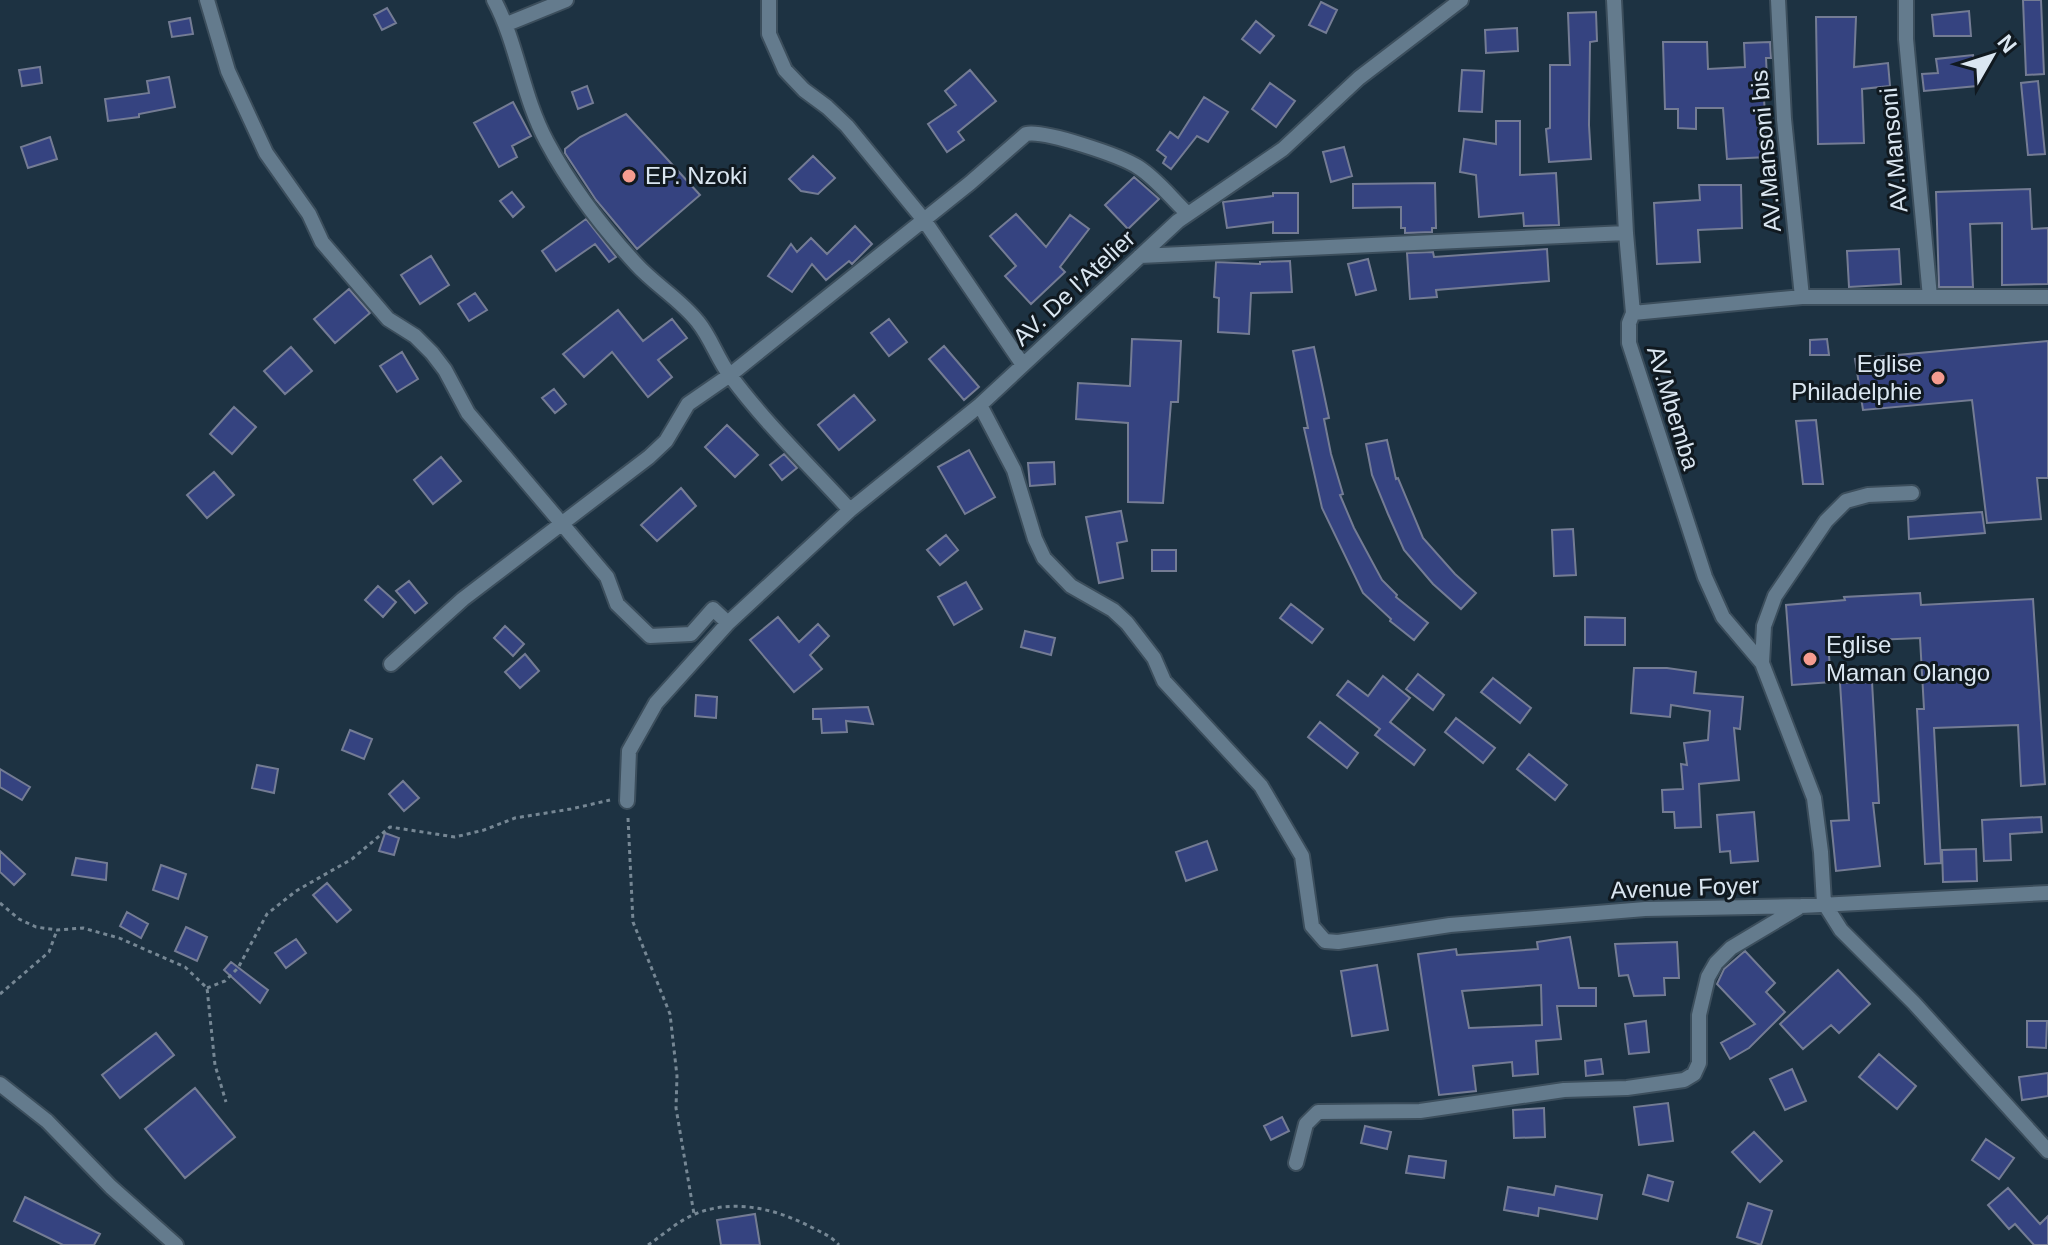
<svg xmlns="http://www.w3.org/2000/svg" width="2048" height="1245" viewBox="0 0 2048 1245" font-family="Helvetica,sans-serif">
<rect width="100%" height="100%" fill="#1d3242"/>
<!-- building -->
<path fill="#354380" stroke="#747c94" stroke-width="2" fill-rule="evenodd" d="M2023 0H2041L2044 74 2026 75Z
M1321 2 1337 10 1326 33 1309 25Z
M387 8 396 23 382 30 374 15Z
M1969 11 1971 36H1934L1932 15Z
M1596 12 1597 41 1590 42 1589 125 1591 159 1549 162 1546 129 1550 128V65H1570L1568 13Z
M1816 17H1856L1854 67 1888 63 1890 86 1862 89 1864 143 1818 144Z
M190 18 193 34 172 37 169 22Z
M1256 21 1274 36 1260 53 1242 39Z
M1517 28 1518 51 1486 53 1485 30Z
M1663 42H1707L1708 69 1745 67 1744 43 1770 42 1771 58H1766L1768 98 1764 99 1768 157 1727 159 1723 108H1696V129L1678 128V109H1665Z
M1973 55 1977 86 1924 91 1922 74 1938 73 1936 59Z
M40 67 42 83 22 86 19 70Z
M970 70 996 101 958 132 964 140 947 152 928 124 956 105 945 91Z
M1462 70 1484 71 1482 112 1459 111Z
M169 77 175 107 139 114V117L108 121 105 99 149 93 147 81Z
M2038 81 2045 154 2028 155 2021 83Z
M1270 83 1295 101 1276 127 1252 109Z
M587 86 593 103 578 109 572 92Z
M1204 97 1228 112 1208 142 1197 136 1171 169 1163 163 1166 157 1157 150 1170 132 1178 138Z
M513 102 531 136 512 146 517 157 499 167 474 123Z
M626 114 700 195 637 249 596 200 565 153V149L580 137Z
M1496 121H1520V175L1556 173 1559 225 1524 226 1523 213 1479 217 1476 175 1460 172 1464 139 1496 144Z
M50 137 57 159 28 168 21 147Z
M1344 147 1352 176 1331 182 1323 152Z
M813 156 835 178 818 194 801 191 789 179Z
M1134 177 1159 199 1128 229 1105 205Z
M1435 183 1436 228H1432V232L1405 233V228H1401V207L1353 208V184Z
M1699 185H1741L1742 228 1698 230 1700 262 1657 264 1654 203 1700 200Z
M2030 189 2032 229 2048 228V284L2002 285V223L1970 224 1973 287H1939L1936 192Z
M512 192 524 207 513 217 500 201Z
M1273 193H1298V233H1273V222L1227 228 1223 202 1273 196Z
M1016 214 1046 247 1070 215 1089 229 1060 267 1065 272 1031 304 1005 276 1016 266 990 236Z
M586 219 616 257 609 262 595 244 556 271 542 251Z
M855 226 872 244 852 264 849 261 826 280 812 264 792 292 768 276 791 244 797 252 811 238 827 254Z
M1547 249 1549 281 1436 290 1437 297 1410 299 1407 253 1433 252 1434 257Z
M1899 249 1901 284 1849 287 1847 251Z
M431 256 449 285 420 304 401 275Z
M1368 259 1376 290 1356 295 1348 264Z
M1290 261 1292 292 1251 293 1249 334 1218 332 1219 298 1214 297 1216 262 1260 264V262Z
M349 289 370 313 335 343 314 319Z
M475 293 487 310 469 321 458 304Z
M618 310 643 341 672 319 687 338 658 360 672 377 648 397 612 352 584 377 563 354Z
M889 319 907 342 889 356 871 333Z
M1132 339 1181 341 1178 402H1171L1163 503 1128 502V423L1076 419 1078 383 1130 386Z
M1827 339 1829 355H1810V340Z
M2048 341V478H2037L2041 519 1987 523 1972 400 1863 410 1855 359Z
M944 346 979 387 964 400 929 359Z
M291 347 312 371 285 394 264 371Z
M1314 347 1329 418 1324 419 1331 454 1343 494 1340 495 1354 528 1382 580 1397 595 1396 597 1428 623 1414 640 1390 621 1391 619 1363 593 1322 508 1304 428H1308L1293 351Z
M402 352 418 379 397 392 380 366Z
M554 389 566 404 555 413 542 398Z
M854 395 875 420 839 450 818 425Z
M234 407 256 427 232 454 210 434Z
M1816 420 1823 484H1803L1796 421Z
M727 425 758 455 735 477 705 447Z
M1387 440 1396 479 1398 478 1423 538 1455 574 1476 593 1461 609 1433 584 1404 550 1388 514 1372 475 1366 444Z
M969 450 995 497 965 514 938 467Z
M784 454 797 468 782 480 770 465Z
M441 457 461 481 433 504 414 480Z
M1054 462 1055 484 1030 486 1028 463Z
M214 472 234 495 207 518 187 495Z
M681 488 696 506 657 541 641 525Z
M1121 511 1127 541 1117 543 1123 578 1099 583 1086 517Z
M1982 512 1985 533 1909 539 1908 517Z
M1573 529 1576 575 1554 576 1552 530Z
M946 535 958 550 940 565 927 550Z
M1152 550H1176V571H1152Z
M409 581 427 603 415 613 396 591Z
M966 582 982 609 954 625 938 597Z
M378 586 396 602 383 617 365 600Z
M1920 593 1921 605 2033 599 2045 784 2021 786 2018 725 1934 728 1941 863 1925 864 1917 709H1924L1920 638 1828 642 1831 682 1792 685 1786 605 1845 600 1844 597Z
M1291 604 1323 629 1312 643 1280 618Z
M778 617 799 642 818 624 829 636 810 655 822 669 794 692 750 640Z
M1585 617 1625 618V645H1585Z
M505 626 524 644 513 656 494 638Z
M1025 631 1055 638 1051 655 1021 647Z
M525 654 539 671 520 688 505 672Z
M1634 668H1667L1696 672 1694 693 1743 697 1740 729 1734 728 1739 780 1699 784 1701 827 1675 828 1674 812H1663L1662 790 1683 789 1681 764 1687 765 1684 743 1708 740 1710 711 1671 705 1670 717 1631 713Z
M1418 674 1444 695 1433 710 1406 689Z
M1383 676 1410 698 1390 722 1425 750 1414 765 1375 735 1380 729 1337 695 1348 681 1368 696Z
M1493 678 1531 708 1520 723 1481 692Z
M1872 682 1879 803H1873L1880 866 1836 871 1831 821 1849 820 1840 683Z
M696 695 717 697 716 718 695 716Z
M868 707 873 724 846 721 847 732 822 733 821 719H813V709Z
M1456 718 1495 748 1483 763 1445 732Z
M1320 722 1358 753 1347 768 1308 737Z
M350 730 372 739 364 759 342 750Z
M1529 754 1567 785 1555 800 1517 769Z
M257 765 278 769 274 793 252 788Z
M0 769 30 787 22 800 0 787Z
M403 781 419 798 404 811 389 794Z
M1754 812 1758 861 1731 863 1730 851 1720 852 1717 815Z
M2041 817 2042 832 2010 834 2011 860 1984 861 1982 820Z
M385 833 399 838 394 855 379 851Z
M1207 841 1217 870 1186 881 1176 852Z
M1976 849 1977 881 1943 882 1942 850Z
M0 851 25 874 14 885 0 872Z
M76 858 107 863 106 880 72 875Z
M161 865 186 874 178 899 153 890Z
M327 883 351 910 337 922 313 895Z
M127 912 148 924 141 938 120 926Z
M186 927 207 937 197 961 175 951Z
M1570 937 1579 988H1596V1006H1557L1561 1039 1536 1041 1538 1074 1513 1076 1512 1062 1473 1066 1476 1091 1439 1095 1418 954 1456 949 1457 955 1538 949 1537 942ZM1541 985 1542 1025 1469 1028 1462 991Z
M296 939 306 953 286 968 275 953Z
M1677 942 1679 978H1664L1665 995 1634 996 1628 975 1619 976 1615 944Z
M1745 951 1775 983 1766 992 1785 1012 1749 1048 1730 1059 1721 1043 1755 1024 1717 984 1724 969Z
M231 962 268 990 260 1003 224 970Z
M1377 965 1388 1030 1352 1036 1341 971Z
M1838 970 1870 1004 1839 1033 1831 1025 1803 1049 1780 1024Z
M1646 1021 1649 1052 1629 1054 1625 1024Z
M2027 1021H2047L2046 1048 2027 1047Z
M156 1033 174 1055 120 1098 102 1075Z
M1879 1054 1916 1086 1897 1109 1859 1077Z
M1601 1059 1603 1074 1586 1076 1585 1061Z
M1792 1069 1806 1101 1785 1110 1770 1079Z
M2048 1073V1096L2022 1100 2019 1077Z
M195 1088 235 1137 185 1178 145 1129Z
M1668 1103 1673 1141 1639 1145 1634 1107Z
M1544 1108 1545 1137 1514 1138 1513 1110Z
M1282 1117 1289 1131 1271 1140 1264 1126Z
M1365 1126 1391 1132 1387 1149 1361 1143Z
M1754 1132 1782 1161 1760 1182 1732 1152Z
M1986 1139 2014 1158 1999 1179 1972 1160Z
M1409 1156 1446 1161 1444 1178 1406 1173Z
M1648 1175 1673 1182 1668 1201 1643 1194Z
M1556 1186 1602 1195 1597 1219 1539 1208 1538 1216 1504 1210 1508 1187 1554 1195Z
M2008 1188 2040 1224 2048 1216V1245H2034L2015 1224 2009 1229 1988 1205Z
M25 1197 100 1234 94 1245H63L14 1221Z
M1748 1203 1772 1211 1761 1245 1737 1237Z
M755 1214 760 1245H721L717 1220Z"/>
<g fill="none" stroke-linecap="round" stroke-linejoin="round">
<defs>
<path id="street" d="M207 0 228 71 266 153 309 214 322 242 388 319 415 336 432 353 445 370 468 413 607 577 617 604 650 636 691 634 713 609 728 623
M494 0C518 45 522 96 547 142 570 185 603 228 636 264 655 285 681 300 698 322 711 338 717 358 729 374 765 423 810 466 850 510
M769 0V34L785 70 804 90 827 107 847 126 924 220 1023 365
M1614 0 1626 233 1633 313 1629 323V343L1705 577 1723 617 1762 663
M1778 0 1784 119 1802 297
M1906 0V39L1930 297
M507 24 566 0
M1140 256 1626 233
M1633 313 1802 297H2048
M980 405 1014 470 1035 539 1044 558 1071 586 1113 610 1127 623 1154 658 1164 681 1261 786 1302 856 1312 926 1325 941 1338 942 1450 925 1645 909 1801 906 2048 893
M1912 493 1868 495 1846 501 1826 521 1775 596 1764 626 1762 663 1814 798 1821 852 1824 903 1841 930 1914 1003 2048 1151
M391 664 463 599 649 457 666 441 688 404 730 375 970 183 1026 134C1045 130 1121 156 1138 167 1157 179 1172 199 1188 214
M627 801 629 751 656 703 728 623 850 510 980 405 1178 221 1283 149 1359 78 1461 0
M0 1084 47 1121 111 1187 176 1245
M1296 1163 1306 1124 1318 1112 1420 1111 1564 1090 1627 1088 1684 1080 1694 1074 1699 1063V1015L1708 977 1716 963 1731 948 1798 908"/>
</defs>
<!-- street casing -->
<use href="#street" stroke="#3c4e5c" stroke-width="18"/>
<!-- path -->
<path stroke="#768794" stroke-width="3" stroke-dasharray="4 4" stroke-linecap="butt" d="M628 818 633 922 670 1014 677 1076 676 1108 694 1214
M0 903 19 919 36 927 57 930 83 928 119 938 185 967 207 988 215 1065 226 1102
M207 988 225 981 238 968 267 914 296 891 352 859 390 827 455 837 484 830 515 818 571 809 610 800
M0 994 49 952 57 930
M648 1245C663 1235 678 1221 695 1214 734 1198 777 1209 813 1228 823 1233 832 1237 839 1245"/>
<!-- street -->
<use href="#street" stroke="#647b8d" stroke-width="14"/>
</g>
<!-- markers -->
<g fill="#f59c90" stroke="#101920" stroke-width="3">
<circle cx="629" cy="176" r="8"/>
<circle cx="1938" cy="378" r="8"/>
<circle cx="1810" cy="659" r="8"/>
</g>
<g text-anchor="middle" stroke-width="6" stroke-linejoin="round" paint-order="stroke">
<!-- street labels -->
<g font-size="24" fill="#dae6f1" stroke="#101920">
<text transform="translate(1894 150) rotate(-95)" y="8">AV.Mansoni</text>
<text transform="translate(1766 151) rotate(-95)" y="8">AV.Mansoni bis</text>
<text transform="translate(1074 288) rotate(-43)" y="8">AV. De l'Atelier</text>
<text transform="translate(1673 408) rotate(73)" y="8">AV.Mbemba</text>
<text transform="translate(1685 888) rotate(-2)" y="8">Avenue Foyer</text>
</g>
<!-- poi labels -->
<g font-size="24" fill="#dae6f1" stroke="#101920" text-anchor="start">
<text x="645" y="184">EP. Nzoki</text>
<text x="1922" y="372" text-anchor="end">Eglise<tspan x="1922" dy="28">Philadelphie</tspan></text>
<text x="1826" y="653">Eglise<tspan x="1826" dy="28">Maman Olango</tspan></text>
</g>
</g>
<!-- north arrow -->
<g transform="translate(1992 56) rotate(51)" stroke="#101920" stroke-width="6" paint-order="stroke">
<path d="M0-6L14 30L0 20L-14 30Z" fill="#dae6f1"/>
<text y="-12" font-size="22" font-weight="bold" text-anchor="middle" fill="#dae6f1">N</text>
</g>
</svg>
